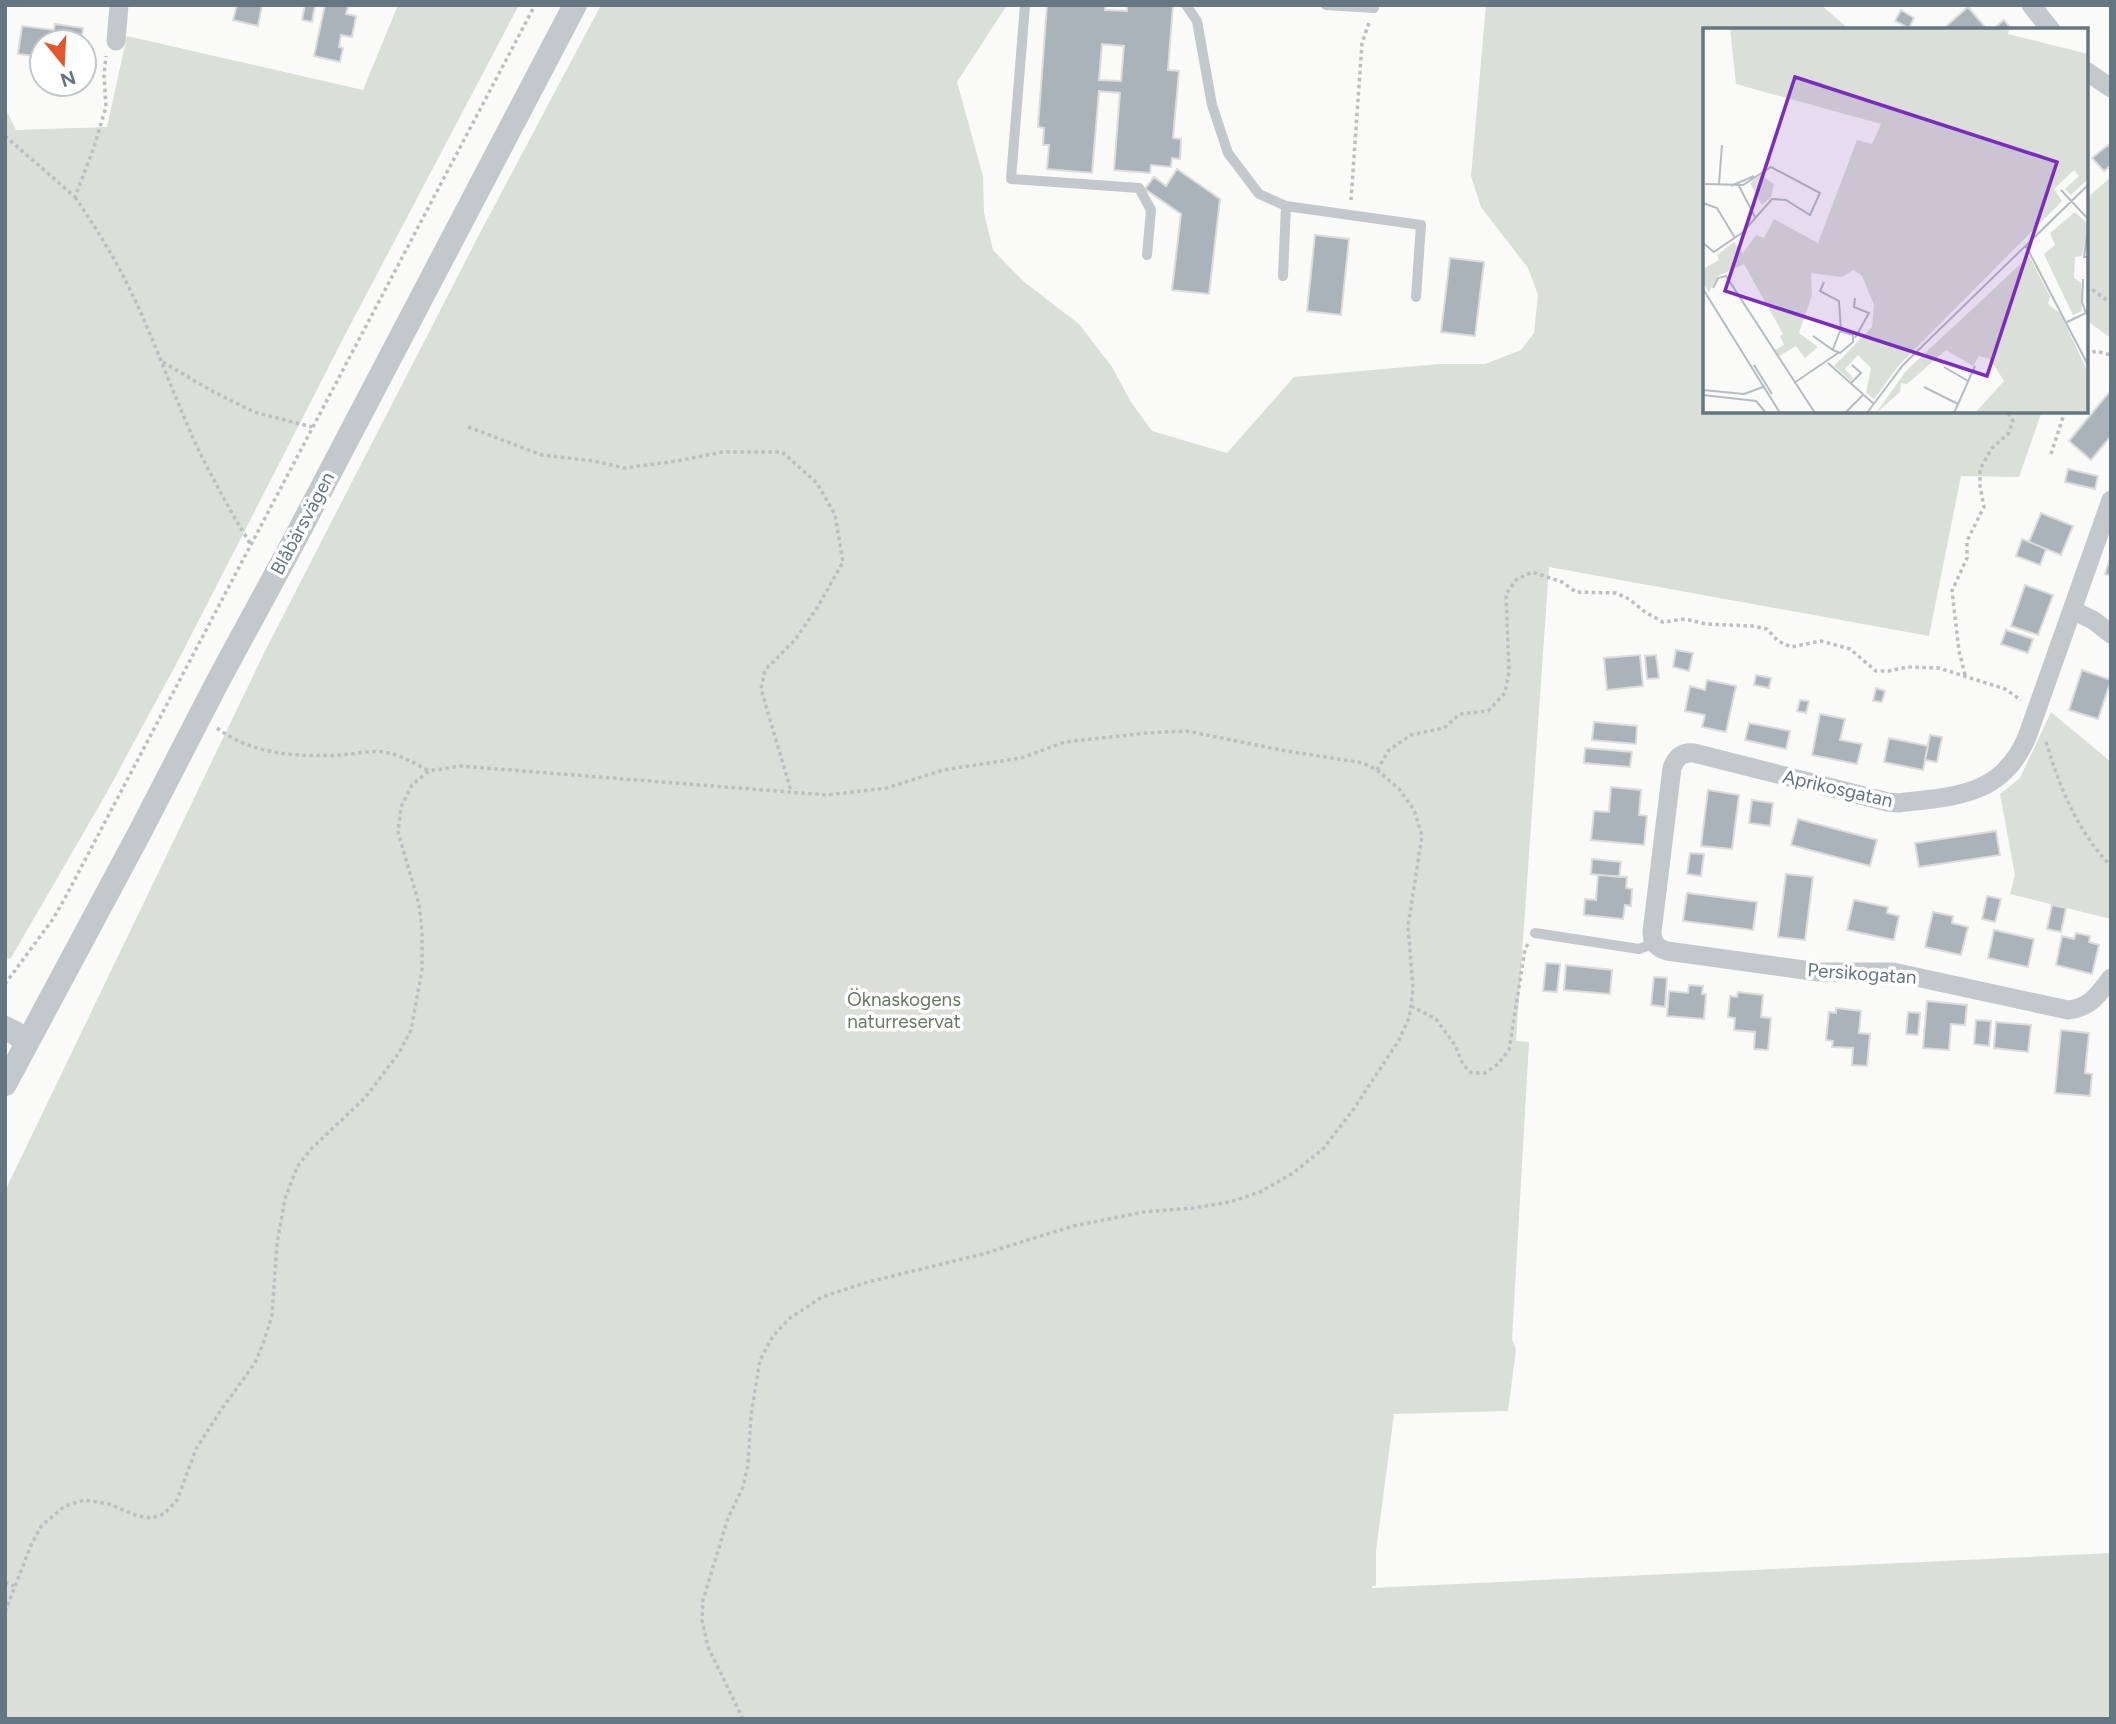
<svg xmlns="http://www.w3.org/2000/svg" width="2116" height="1724" viewBox="0 0 2116 1724" font-family="Figtree,sans-serif">
<rect width="100%" height="100%" fill="#fafaf8"/>
<!-- green -->
<path fill="#dadfd7" d="M398 5H519L346 333 181 655 106 794 11 958 5 960V108L16 130 107 127 127 36 363 90Z
M601 5H1007L957 82 983 176 984 213 993 250 1023 281 1079 324 1112 367 1131 402 1152 431 1227 453 1294 377 1440 364H1485L1521 350 1534 333 1538 295 1528 268 1481 207 1471 176 1486 5H1821L1850 30H1705V411H2042L2019 477 1961 476 1929 636 1549 567 1516 1041 1529 1042 1512 1339 1516 1350 1508 1411 1394 1414 1376 1551V1586H1372V1588L2111 1553V1719H5V1191L265 651 481 231Z
M2111 177V338L2086 320V199Z
M2051 712 2111 762V919L2010 894 2015 875 2000 794 2020 778Z"/>
<!-- building -->
<path fill="#aab3b9" stroke="#dcdcda" stroke-width="2" fill-rule="evenodd" d="M237 5H262L258 26 233 20Z
M305 5H315L312 22 302 20Z
M325 5 348 6 346 14 356 16 352 37 341 35 339 47 343 48 340 62 314 56Z
M1047 5H1105V10L1127 11V5H1173L1168 70 1179 71 1173 138 1181 139 1180 159 1172 158 1171 167 1151 165 1150 173 1114 170 1120 93 1099 91 1092 173 1047 169 1049 145H1043L1044 128 1038 127ZM1102 44 1124 46 1121 81 1099 80Z
M1968 7 1985 27 1982 30H1942Z
M1901 10 1914 18 1909 28 1895 21Z
M2004 20 2012 30H1992Z
M55 24 83 28 81 42H42V57L18 54 22 26 54 30Z
M2108 145 2111 148V165L2104 171 2092 158Z
M1177 169 1220 199 1209 294 1172 290 1181 214 1145 189 1154 177 1166 186Z
M1315 235 1349 239 1341 315 1307 311Z
M1450 258 1484 262 1475 336 1441 332Z
M2111 390V436L2091 460 2069 441Z
M2068 469 2098 476 2095 489 2065 482Z
M2041 513 2073 526 2061 555 2029 542Z
M2022 539 2046 549 2040 565 2016 556Z
M2111 555V576L2105 574Z
M2025 585 2053 595 2038 635 2011 626Z
M2006 630 2033 639 2028 653 2001 644Z
M1676 650 1693 653 1689 671 1673 667Z
M1640 655 1643 686 1607 690 1604 658Z
M1656 655 1659 678 1647 679 1645 656Z
M2082 670 2111 680 2098 719 2069 710Z
M1756 675 1771 678 1769 688 1754 685Z
M1707 680 1736 686 1726 732 1702 727 1705 715 1685 711 1690 686 1705 690Z
M1876 688 1885 691 1882 702 1873 701Z
M1800 700 1809 701 1806 713 1797 711Z
M1820 714 1845 719 1840 740 1862 744 1857 764 1812 755Z
M1594 722 1637 726 1636 744 1592 740Z
M1749 723 1790 731 1786 749 1745 740Z
M1930 735 1942 737 1937 762 1925 760Z
M1889 738 1928 746 1923 770 1884 762Z
M1585 748 1632 752 1630 767 1584 763Z
M1611 787 1641 790 1639 815 1647 816 1644 845 1591 840 1594 811 1609 812Z
M1708 790 1739 795 1732 849 1701 846Z
M1752 800 1773 803 1770 826 1749 823Z
M1798 819 1877 840 1870 866 1791 845Z
M1996 831 2000 855 1919 867 1915 843Z
M1690 853 1704 854 1701 876 1687 874Z
M1592 859 1621 862 1619 877 1591 874Z
M1786 874 1813 877 1805 940 1778 937Z
M1598 875 1627 877 1626 888 1632 889 1631 906 1625 905 1623 919 1584 915 1585 899 1596 900Z
M1687 893 1757 902 1753 930 1683 921Z
M1987 896 2001 899 1995 922 1982 919Z
M1854 900 1888 907 1887 913 1899 916 1894 940 1847 930Z
M2052 905 2066 908 2061 932 2047 929Z
M1933 912 1953 916 1952 923 1968 927 1961 955 1925 947Z
M1994 930 2034 939 2028 967 1988 958Z
M2076 933 2090 936 2089 942 2099 945 2092 974 2056 965 2062 936 2074 939Z
M1546 963 1560 964 1557 992 1543 991Z
M1566 965 1612 970 1610 994 1564 990Z
M1654 977 1667 978 1665 1007 1651 1005Z
M1689 985 1703 986 1702 994H1706L1704 1019 1667 1016 1669 991 1688 993Z
M1738 992 1763 995 1761 1017 1771 1018 1768 1050 1754 1049 1755 1032 1734 1030 1735 1018 1728 1017 1730 996 1737 997Z
M1927 1001 1967 1005 1965 1025 1951 1024 1949 1050 1923 1048Z
M1836 1008 1861 1011 1859 1033 1870 1034 1867 1066 1852 1065 1853 1048 1832 1047 1833 1041 1826 1040 1829 1012 1836 1013Z
M1908 1012 1920 1013 1918 1035 1906 1034Z
M1976 1020 1991 1021 1989 1046 1974 1044Z
M1996 1022 2031 1025 2028 1052 1994 1048Z
M2061 1030 2089 1033 2085 1073 2092 1074 2090 1096 2055 1093Z"/>
<g fill="none" stroke-linecap="round" stroke-linejoin="round">
<!-- path -->
<path stroke="#bbbfc2" stroke-width="3.5" stroke-dasharray="3.5 3.5" stroke-linecap="butt" d="M5 136 75 197 94 147 106 107 104 75 106 56
M75 197C91 221 106 244 120 270 151 328 171 391 199 451 215 483 232 514 251 545
M1351 200 1362 43 1370 20
M2086 289 2090 288 2111 303
M2086 355 2096 351 2111 355
M163 362 210 390 254 412 312 427
M468 427 542 455 594 461 624 468 677 461 722 452H782L817 483 835 515 843 562 817 608 795 640 765 670 761 689 791 791
M2051 454 2065 411
M1965 675 1959 651 1952 591 1967 558V541L1984 507 1980 486V469L1992 448 2008 434 2013 421 2007 411
M217 728C252 755 298 757 341 755 355 754 371 750 384 752 401 755 414 763 429 771
M2046 742C2060 788 2077 831 2111 866
M1377 770 1389 750 1411 735 1444 728 1460 714 1488 711 1505 693 1509 671 1506 594 1516 580 1532 572 1562 582 1576 592 1616 593 1629 599 1645 612 1663 622 1685 619 1706 624 1752 626 1767 629 1778 641 1791 647 1821 641 1850 649 1876 671H1889L1908 667 1939 668 2005 689 2021 700
M5 984 53 919 65 898 535 5
M1411 1006 1436 1019 1455 1045 1463 1065 1472 1073H1485L1498 1064 1509 1050 1525 949 1528 944
M5 1582 14 1586
M5 1612 31 1545 42 1525 65 1506 84 1500 109 1504 138 1516 152 1518 164 1514 177 1500 196 1449 221 1410 255 1363 264 1341 272 1315 277 1243 285 1199 297 1167 311 1149 365 1098 399 1053 411 1030 422 970V931L419 904 398 832 401 807 412 785 429 771 460 766 827 795 887 788 943 770 1021 758 1065 742 1147 733 1187 731 1281 750 1363 763 1377 770 1399 789 1414 810 1422 836 1408 926 1413 988 1411 1006 1409 1018 1399 1040 1353 1110 1323 1149 1293 1173 1260 1192 1230 1202 1193 1208 1144 1212 1073 1226 983 1254 868 1282 822 1297 790 1318 773 1336 760 1360 751 1415 748 1464 743 1487 728 1518 703 1600 702 1620 708 1647 743 1719"/>
<!-- service -->
<path stroke="#c3c8cc" stroke-width="10" d="M1025 5 1011 179 1139 188 1151 210 1147 255
M1186 5 1197 21 1212 105 1228 153 1259 194 1286 206 1421 225 1416 297
M1326 5 1374 8
M1283 276 1286 206
M1535 933 1639 949 1654 943"/>
<!-- minor -->
<path stroke="#c3c8cc" stroke-width="19" d="M2031 5 2051 30
M116 41 119 5
M2086 71 2111 88
M2111 500 2027 737C2002 797 1954 796 1899 803L1888 802 1694 753C1683 752 1676 757 1672 768L1652 932C1652 943 1657 948 1667 951L1819 972H1893L2068 1010C2090 1008 2098 995 2111 978
M2072 610 2093 620 2111 634"/>
<!-- tertiary -->
<path stroke="#c3c8cc" stroke-width="24" d="M5 1028 28 1040
M5 1084 139 834 218 681 295 539 575 5"/>
</g>
<g text-anchor="middle" stroke-width="7" stroke-linejoin="round" paint-order="stroke">
<!-- street labels -->
<g font-size="19" fill="#657683" stroke="#fff">
<text transform="translate(302 523) rotate(-62)" y="7">Blåbärsvägen</text>
<text transform="translate(1838 788) rotate(13)" y="7">Aprikosgatan</text>
<text transform="translate(1862 973) rotate(4)" y="7">Persikogatan</text>
</g>
<!-- park labels -->
<g font-size="19" fill="#687a64" stroke="#fff">
<text x="904" y="1006">Öknaskogens<tspan x="904" dy="22">naturreservat</tspan></text>
</g>
</g>
<!-- overview -->
<g transform="translate(1703 28)">
<rect width="385" height="385" fill="#fafaf8"/>
<path d="M27 0H306L305 6 385 26V151L368 167 362 161 376 148 371 142 351 161 359 173 196 337 171 371 163 365 168 340 155 327 142 341 150 350 148 353 131 338 169 299 171 277 159 248 150 242 139 249 108 245 109 267 96 305 115 319 102 330 93 318 76 328 72 322 81 317 77 308 80 306 41 236 15 248 6 264 0 255V241L16 232 14 227 31 214 40 225 53 207 61 210 71 191 115 215 154 112 169 116 178 96 33 56ZM57 147 71 156 68 169 59 177 47 155ZM372 184 385 196 379 228 372 229 371 250 378 255 379 283 370 287 341 226 352 217 347 205ZM326 228 347 268 345 276 357 285 385 344V385H272L301 353 287 331 276 328 270 338 243 322 204 356 198 355 197 364 173 385 203 343Z" fill="#dadfd7"/>
<path fill="none" stroke="#b5bdc2" stroke-width="2" d="M16 156 19 117M28 158 51 148M36 158 52 189M358 162 385 191M0 175 14 180 32 210M385 199 381 229H385M0 215 11 224 40 204 69 171 83 172 107 187 117 165 68 139 40 157 2 156M323 218 385 337M380 251 379 274 383 285M121 254 117 263 136 273 138 303M10 260 15 250 23 248 112 385M0 261 77 385M114 292 138 302M364 294 385 284M110 308 130 322 137 325 150 314V307L137 303 130 321M152 310 166 285 151 279 152 270M125 335 171 376M51 337 69 366M241 339 265 353M91 355 135 325M147 356 158 345 149 337M221 359 255 376M0 362 41 366 60 359M0 367 53 373 63 385M142 385 160 367M164 385 200 337 385 157M251 385 272 338"/>
<path fill="#7b2cbf" fill-opacity="0.15" stroke="#7b2cbf" stroke-width="3.5" d="M92 49 354 134 284 348 22 263Z"/>
<rect width="385" height="385" fill="none" stroke="#657683" stroke-width="3.5"/>
</g>
<!-- border -->
<rect width="2116" height="1724" fill="none" stroke="#657683" stroke-width="14"/>
<!-- north arrow -->
<g transform="translate(63 63) rotate(162)"><circle r="33" fill="#ffffff" stroke="#c1c8cd" stroke-width="2"/>
<path d="M0-5L12 26L0 18L-12 26Z" fill="#e4572e"/>
<text y="-10" font-size="19" font-weight="bold" text-anchor="middle" fill="#657683">N</text>
</g>
</svg>
